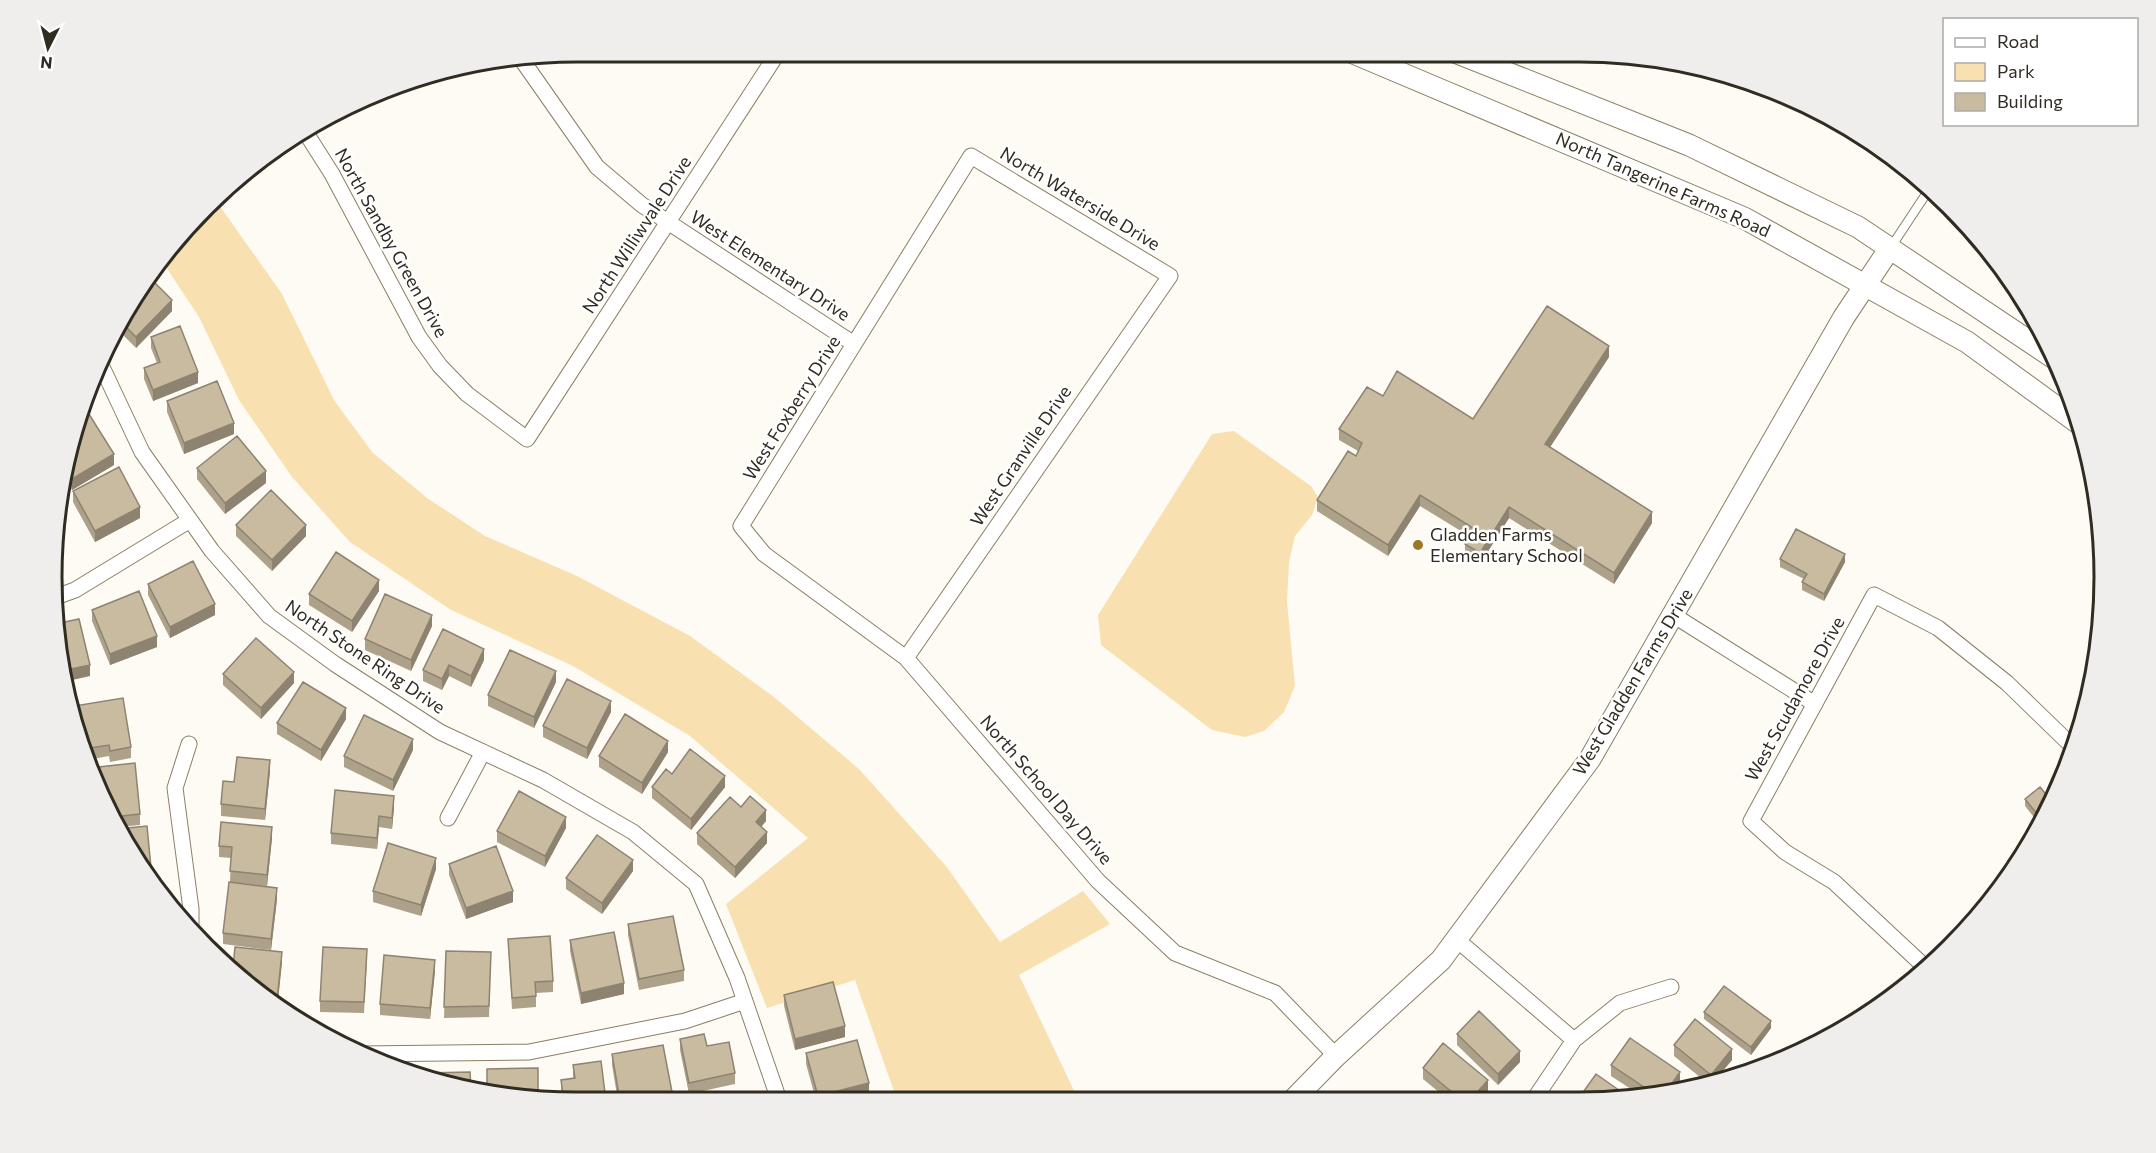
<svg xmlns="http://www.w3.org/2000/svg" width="2156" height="1153" viewBox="0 0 2156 1153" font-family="Commissioner,sans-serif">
<rect width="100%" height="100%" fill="#fefbf5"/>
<!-- green -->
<path fill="#f8e0b0" d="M217 202 282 294 334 400 372 452 427 498 485 536 577 576 690 636 774 697 859 769 946 866 1000 942 1083 891 1110 924 1019 975 1078 1099 897 1100 855 980 767 1008 726 904 808 838 690 736 573 666 451 610 350 542 292 477 239 400 199 317 162 261Z
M1234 431 1311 486 1318 497 1312 515 1295 536 1289 562 1287 602 1295 686 1284 712 1264 731 1245 737 1212 730 1101 645 1098 615 1212 434Z"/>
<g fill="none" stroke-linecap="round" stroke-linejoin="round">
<defs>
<path id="lane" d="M1891 247 1930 188"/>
<path id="street" d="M522 60 597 167 642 205 854 344
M306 133 332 174 419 337 440 366 467 394 527 439 779 51
M102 367 142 452 212 551 269 616 335 664 440 732 543 780 633 832 696 884 737 978 779 1100
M53 598 75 590 190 520
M1673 615 1815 704
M906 658 1170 276 971 156 741 526 764 554 906 658 1098 881 1175 953 1275 993 1336 1056
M189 744 175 788 191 909V931
M448 818 483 752
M1456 939 1574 1040
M1925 967 1834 882 1785 852 1751 821 1874 595 1938 628 2007 683 2074 748
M361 1054 529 1052 685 1021 745 1001
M1535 1098 1574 1040 1620 1003 1671 987"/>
<path id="secondary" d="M1351 52 1744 218 1967 342 2081 425
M1455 52 1689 145 1858 227 2054 358
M1294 1099 1336 1056 1441 960 1590 759 1844 317 1890 248"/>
</defs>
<!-- lane casing -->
<use href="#lane" stroke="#8b7e64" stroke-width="10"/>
<!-- street casing -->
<use href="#street" stroke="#8b7e64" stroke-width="17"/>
<!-- secondary casing -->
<use href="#secondary" stroke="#8b7e64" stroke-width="23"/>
<!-- lane -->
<use href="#lane" stroke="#fff" stroke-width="8"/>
<!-- street -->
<use href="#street" stroke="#fff" stroke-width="15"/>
<!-- secondary -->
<use href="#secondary" stroke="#fff" stroke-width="21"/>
</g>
<!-- wall -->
<path fill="#ada18a" d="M139 285 172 311 136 348 119 331Z
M151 337 198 383 153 401 144 379V368L157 363 151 348Z
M1609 357 1550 447 1652 523 1614 584 1509 518 1480 564 1465 555V544L1469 536 1420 506 1388 556 1317 511V500L1356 456 1358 451 1339 440V429L1383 396 1473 419Z
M167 401 234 434 184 454 167 412Z
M69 441 114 465 72 490 65 478Z
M197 468 266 483 225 514 197 479Z
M73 491 140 518 95 542 73 502Z
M236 525 306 536 272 571 236 536Z
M1780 559 1845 562 1824 601 1802 590V582L1804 579 1780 567Z
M148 584 215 615 170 638 148 595Z
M379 591 352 632 309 605V594Z
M92 610 157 647 110 665 92 621Z
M432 626 411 671 365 650V639Z
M484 660 471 687 449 676 442 690 423 681V670Z
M223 674 294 683 261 719 223 685Z
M556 682 534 728 488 706V695Z
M74 706 131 747V758L110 762 109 756 87 760Z
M611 712 587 759 543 737V726Z
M346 719 321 761 277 734V723Z
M413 750 393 791 344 767V756Z
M668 752 642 794 599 767V756Z
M270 771 265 820 221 816V804Z
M672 774 725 787 691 830 652 798V787Z
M91 778 140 814V825L118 827Z
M2025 799 2052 806 2037 821 2025 806Z
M394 807 392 829 379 827 377 849 331 844V833Z
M741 807 766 821 761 827 767 843 735 878 697 844V833Z
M566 828 545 867 497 842V831Z
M272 838 267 886 230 882 231 858 219 857V846Z
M449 864 513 902 466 919 449 875Z
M436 869 421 916 373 902V891Z
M633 871 602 914 566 889V878Z
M277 899 271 950 223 944V933Z
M628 924 684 970V981L639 990 628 935Z
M508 939 553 981V992L536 993V1007L512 1009Z
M570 940 624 994 581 1004 570 951Z
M446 951 491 952 489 1017 444 1018Z
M367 960 364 1013 320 1012V1001Z
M435 971 430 1019 380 1015V1004Z
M784 995 845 1037 795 1050 784 1006Z
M1704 1012 1771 1028 1751 1055 1704 1019Z
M1457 1034 1520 1062 1498 1085 1457 1045Z
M680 1039 707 1046 735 1073V1084L689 1094 680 1050Z
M1674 1045 1732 1060 1716 1079 1706 1082 1674 1056Z
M806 1053 869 1094 846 1100H816L806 1064Z
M612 1054 672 1092V1100L618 1101 612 1065Z
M573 1065 606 1101H562L561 1080 573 1079Z
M1611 1065 1680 1083 1675 1090 1648 1097H1643L1611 1076Z
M1423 1068 1488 1091 1482 1098H1446L1423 1079Z"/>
<!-- shaded-wall -->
<path fill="#8d8370" d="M172 300V311L136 348V337Z
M1609 346V357L1545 455V444Z
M198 372V383L153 401V390Z
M234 423V434L184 454V443Z
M114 454V465L72 490V479Z
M266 471V483L225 514V503Z
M1420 495V506L1388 556V545Z
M140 507V518L95 542V531Z
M1509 507V518L1480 564V553Z
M1652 512V523L1614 584V573Z
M306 525V536L272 571V560Z
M1845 554V562L1824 601V594Z
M379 580V591L352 632V621Z
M215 604V615L170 638V627Z
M432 615V626L411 671V660Z
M157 636V647L110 665V654Z
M484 649V660L471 687V676Z
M90 665V676L68 681 66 670Z
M449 665V676L442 690V679Z
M556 671V682L534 728V717Z
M294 672V683L261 719V708Z
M611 701V712L587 759V748Z
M346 708V719L321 761V750Z
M413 739V750L393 791V780Z
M668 741V752L642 794V783Z
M270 760V771L265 820V809Z
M725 776V787L691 830V819Z
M394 796V807L392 829V818Z
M2052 802V806L2049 812 2037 821V814Z
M766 810V821L756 833V822Z
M379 816V827L377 849V838Z
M566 817V828L545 867V856Z
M272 827V838L267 886V875Z
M767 832V843L735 878V867Z
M436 858V869L421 916V905Z
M633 860V871L602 914V903Z
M277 888V899L271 950V939Z
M513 891V902L466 919V908Z
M282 952V963L278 1001 277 1000Z
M435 960V971L430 1019V1008Z
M624 983V994L581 1004V993Z
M1771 1021V1028L1751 1055V1047Z
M845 1026V1037L795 1050V1039Z
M1732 1049V1060L1716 1079 1711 1081V1075Z
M1520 1051V1062L1498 1085V1074Z
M1680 1072V1083L1675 1090 1665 1093Z
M1488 1080V1091L1482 1098H1472Z
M869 1083V1094L846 1100H818V1096Z"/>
<!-- building -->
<path fill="#c9bba0" stroke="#8d8370" stroke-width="1.5" d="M148 276 172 300 136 337 122 323 139 285Z
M1547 306 1609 346 1545 444 1652 512 1614 573 1509 507 1480 553 1465 544 1473 528 1420 495 1388 545 1317 500 1348 451 1356 456 1362 443 1339 429 1367 387 1383 396 1397 371 1473 419Z
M180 326 198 372 153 390 144 368 160 362 151 337Z
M217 381 234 423 184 443 167 401Z
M87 411 114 454 72 479 66 469 69 441 81 415Z
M237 436 266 471 225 503 197 468Z
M119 467 140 507 95 531 73 491Z
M271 490 306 525 272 560 236 525Z
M1796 529 1845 554 1824 594 1802 582 1807 574 1780 559Z
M336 552 379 580 352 621 309 594Z
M193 561 215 604 170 627 148 584Z
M139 591 157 636 110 654 92 610Z
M385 594 432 615 411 660 365 639Z
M79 619 90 665 66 670 55 624Z
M443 629 484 649 471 676 449 665 442 679 423 670Z
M256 638 294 672 261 708 223 674Z
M510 650 556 671 534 717 488 695Z
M567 679 611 701 587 748 543 726Z
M303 682 346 708 321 750 277 723Z
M123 698 131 747 110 751 109 745 84 749 74 706Z
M625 714 668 741 642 783 599 756Z
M364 715 413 739 393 780 344 756Z
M690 749 725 776 691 819 652 787 666 769 672 774Z
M237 757 270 760 265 809 221 804 223 781 234 782Z
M135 763 140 814 112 817 91 778 89 768Z
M2040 787 2052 802 2037 814 2025 799Z
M335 790 394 796 392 818 379 816 377 838 331 833Z
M519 791 566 817 545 856 497 831Z
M750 796 766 810 756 822 767 832 735 867 697 833 730 797 741 807Z
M221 822 272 827 267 875 230 871 232 847 219 846Z
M147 826 152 878H148L139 868 118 829Z
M597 835 633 860 602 903 566 878Z
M388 843 436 858 421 905 373 891Z
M496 846 513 891 466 908 449 864Z
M229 882 277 888 271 939 223 933Z
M673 916 684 970 639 979 628 924Z
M614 932 624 983 581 993 570 940Z
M550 936 553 981 535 982 536 996 512 998 508 939Z
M235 947 282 952 277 1000 233 968Z
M323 947 367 949 364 1002 320 1001Z
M446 951 491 952 489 1006 444 1007Z
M384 955 435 960 430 1008 380 1004Z
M833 982 845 1026 795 1039 784 995Z
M1724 986 1771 1021 1751 1047 1704 1012Z
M1479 1011 1520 1051 1498 1074 1457 1034Z
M1695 1019 1732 1049 1711 1075 1674 1045Z
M704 1034 707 1046 729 1042 735 1073 689 1083 680 1039Z
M1630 1038 1680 1072 1665 1093 1656 1095 1611 1065Z
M857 1040 869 1083 818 1096 806 1053Z
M1443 1043 1488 1080 1472 1098H1459L1423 1068Z
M663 1045 672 1092 627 1101H620L612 1054Z
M601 1061 606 1101H564L561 1080 575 1078 573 1065Z
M538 1068V1100L487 1092V1069Z
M470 1072 471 1089 441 1084 425 1078 424 1073Z
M1596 1074 1630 1098H1579Z"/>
<!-- markers -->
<circle fill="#9c7823" stroke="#fff" stroke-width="2" cx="1418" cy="545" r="6"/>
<g text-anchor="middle" stroke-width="5" stroke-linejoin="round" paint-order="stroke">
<!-- street labels -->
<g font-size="18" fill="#312c21" stroke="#fff">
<text transform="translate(1663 185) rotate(24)" y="6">North Tangerine Farms Road</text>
<text transform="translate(1080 199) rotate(31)" y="6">North Waterside Drive</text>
<text transform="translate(637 235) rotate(-57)" y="6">North Williwvale Drive</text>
<text transform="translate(391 243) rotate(61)" y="6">North Sandby Green Drive</text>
<text transform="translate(770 266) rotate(33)" y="6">West Elementary Drive</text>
<text transform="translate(792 408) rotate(-58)" y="6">West Foxberry Drive</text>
<text transform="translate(1021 456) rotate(-56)" y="6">West Granville Drive</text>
<text transform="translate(365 657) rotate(34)" y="6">North Stone Ring Drive</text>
<text transform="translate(1633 682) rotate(-59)" y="6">West Gladden Farms Drive</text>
<text transform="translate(1795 699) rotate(-61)" y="6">West Scudamore Drive</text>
<text transform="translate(1046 790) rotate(49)" y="6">North School Day Drive</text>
</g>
<!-- poi labels -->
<g font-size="18" fill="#312c21" stroke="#fff" text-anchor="start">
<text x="1430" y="541">Gladden Farms<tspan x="1430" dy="21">Elementary School</tspan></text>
</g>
</g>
<!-- crop -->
<path d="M0 0H2156V1153H0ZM577 62H1579A515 515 0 0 1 2094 577V577A515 515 0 0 1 1579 1092H577A515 515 0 0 1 62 577V577A515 515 0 0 1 577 62Z" fill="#efeeed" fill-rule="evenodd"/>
<path fill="none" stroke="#312c21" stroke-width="3" d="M577 62H1579A515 515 0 0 1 2094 577V577A515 515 0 0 1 1579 1092H577A515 515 0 0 1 62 577V577A515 515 0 0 1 577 62Z"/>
<!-- legend -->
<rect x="1943" y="18" width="195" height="108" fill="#ffffff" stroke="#adaba6" stroke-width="1.5"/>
<rect x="1955" y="38" width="30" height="9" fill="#ffffff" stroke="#adaba6" stroke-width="1.5"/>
<text x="1997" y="48" font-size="18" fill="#312c21">Road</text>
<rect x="1955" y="63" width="30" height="18" fill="#f8e0b0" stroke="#adaba6" stroke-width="1.5"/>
<text x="1997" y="78" font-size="18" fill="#312c21">Park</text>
<rect x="1955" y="93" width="30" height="18" fill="#c9bba0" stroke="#adaba6" stroke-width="1.5"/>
<text x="1997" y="108" font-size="18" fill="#312c21">Building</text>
<!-- north arrow -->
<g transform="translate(48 48) rotate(186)" stroke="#ffffff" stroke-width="4.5" paint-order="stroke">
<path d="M0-4.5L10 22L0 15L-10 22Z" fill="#312c21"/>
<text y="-9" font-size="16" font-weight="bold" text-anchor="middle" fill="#312c21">N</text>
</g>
</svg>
